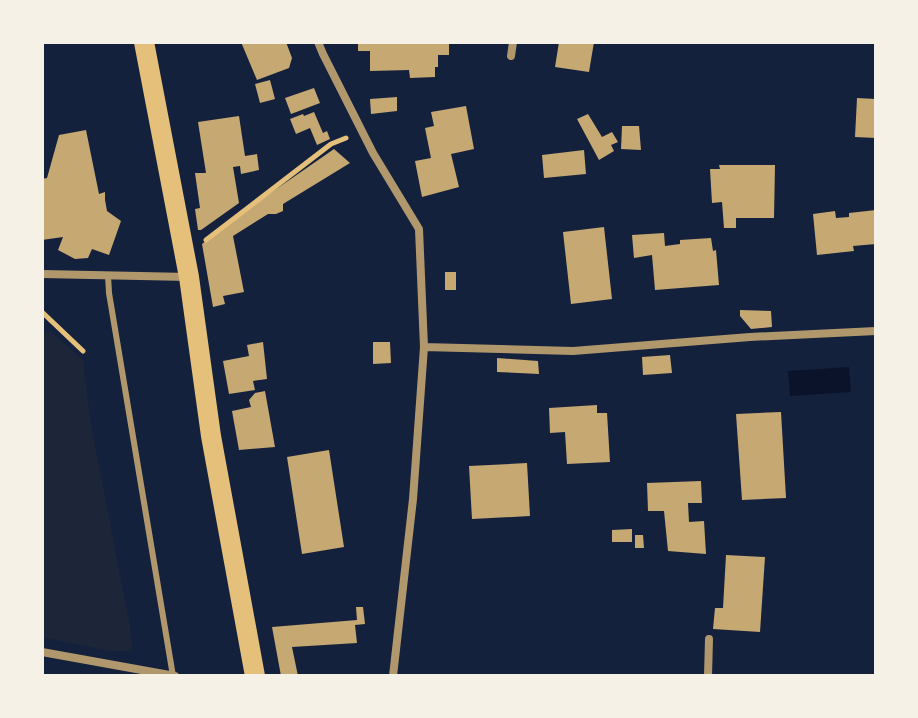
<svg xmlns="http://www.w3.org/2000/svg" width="918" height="718" viewBox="0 0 918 718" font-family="Jost,sans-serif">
<rect width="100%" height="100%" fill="#14213d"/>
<!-- green -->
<path fill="#1d2539" d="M50 331 83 360 91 425 130 626 132 651H109L42 637V332Z"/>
<!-- water -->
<path fill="#0b132b" d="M849 367 851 392 790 396 788 371Z"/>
<!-- building -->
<path fill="#c6a872" d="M241 42H286L292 58 289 68 257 80Z
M358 42H449V55H438V67H435V77L410 78 409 70 370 71V51H358Z
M559 42H594L589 72 555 67Z
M270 80 275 99 260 103 255 84Z
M314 88 320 103 291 114 285 98Z
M397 97V111L371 114 370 99Z
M857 98 876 99V138L855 137Z
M466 106 474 149 451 154 459 187 422 197 415 161 431 158 425 128 434 126 431 112Z
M314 112 323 133 327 131 330 139 317 145 310 128 296 134 290 119 303 114 304 116Z
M588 114 602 137 612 132 618 142 611 145 614 151 599 160 577 119Z
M239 116 245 156 257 154 259 170 241 174 240 166 233 167 239 203 201 230H198L195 209 200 208 195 173H206L198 122Z
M622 126H639L641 150 621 149Z
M86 130 99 194 105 192V200L107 211 121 221 109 255 92 249 88 258 75 259 58 250 63 237 42 240V179L47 178 59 135Z
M334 149 350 163 283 204V211L276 214H268L233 236 244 292 223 296 225 304 213 307 202 244 236 217Z
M584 150 586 174 544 178 542 155Z
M719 165H775L774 218H736V228H724L722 202 712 203 710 169H720Z
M876 210V244L853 246 854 251 817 255 813 214 835 211 836 218 849 217V213Z
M604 227 612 299 571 304 563 232Z
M664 233 665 246 680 244V240L711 238 713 251 716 250 719 285 655 290 652 255 634 258 632 235Z
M445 272H456V290H445Z
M740 310 771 311 772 327 751 329 740 316Z
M263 342 267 379 253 381 255 390 229 394 223 361 249 356 247 345Z
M373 342H390L391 363 373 364Z
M670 355 672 373 643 375 642 357Z
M497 358 538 361 539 374 497 372Z
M265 391 275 447 239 450 232 411 251 407 249 400 255 393Z
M597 405V413H607L610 462 567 464 565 432 550 433 549 408Z
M781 412 786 498 742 500 736 414Z
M329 450 344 547 302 554 287 457Z
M527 463 530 516 472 519 469 466Z
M701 481 702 503H688L689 522 704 521 706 554 668 551 664 511H648L647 483Z
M632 529V542H612V530Z
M635 535H643L644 548H635Z
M726 555 765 557 760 632 713 629 715 608H723Z
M356 607H363L365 624 355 625 357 643 292 647 298 676H281L272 627 357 620Z"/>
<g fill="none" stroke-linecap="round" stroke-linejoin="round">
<!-- path -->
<path stroke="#e5c07b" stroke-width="5" d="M206 240 331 144 346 138
M42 312 83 351"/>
<!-- service -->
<path stroke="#b1986c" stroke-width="6" d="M108 275 109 293 173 676"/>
<!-- minor -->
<path stroke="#b1986c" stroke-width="8" d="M318 42 323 54 373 153 419 229 424 347 413 499 393 676
M511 56 513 42
M42 274 189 277
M424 347 573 351 750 337 876 331
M42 652 175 676
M708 676 709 639"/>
<!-- primary -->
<path stroke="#e5c07b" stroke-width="20" d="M144 42 189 277 211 436 255 676"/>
</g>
<!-- border -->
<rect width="918" height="718" fill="none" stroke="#f6f1e7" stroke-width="88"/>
</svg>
